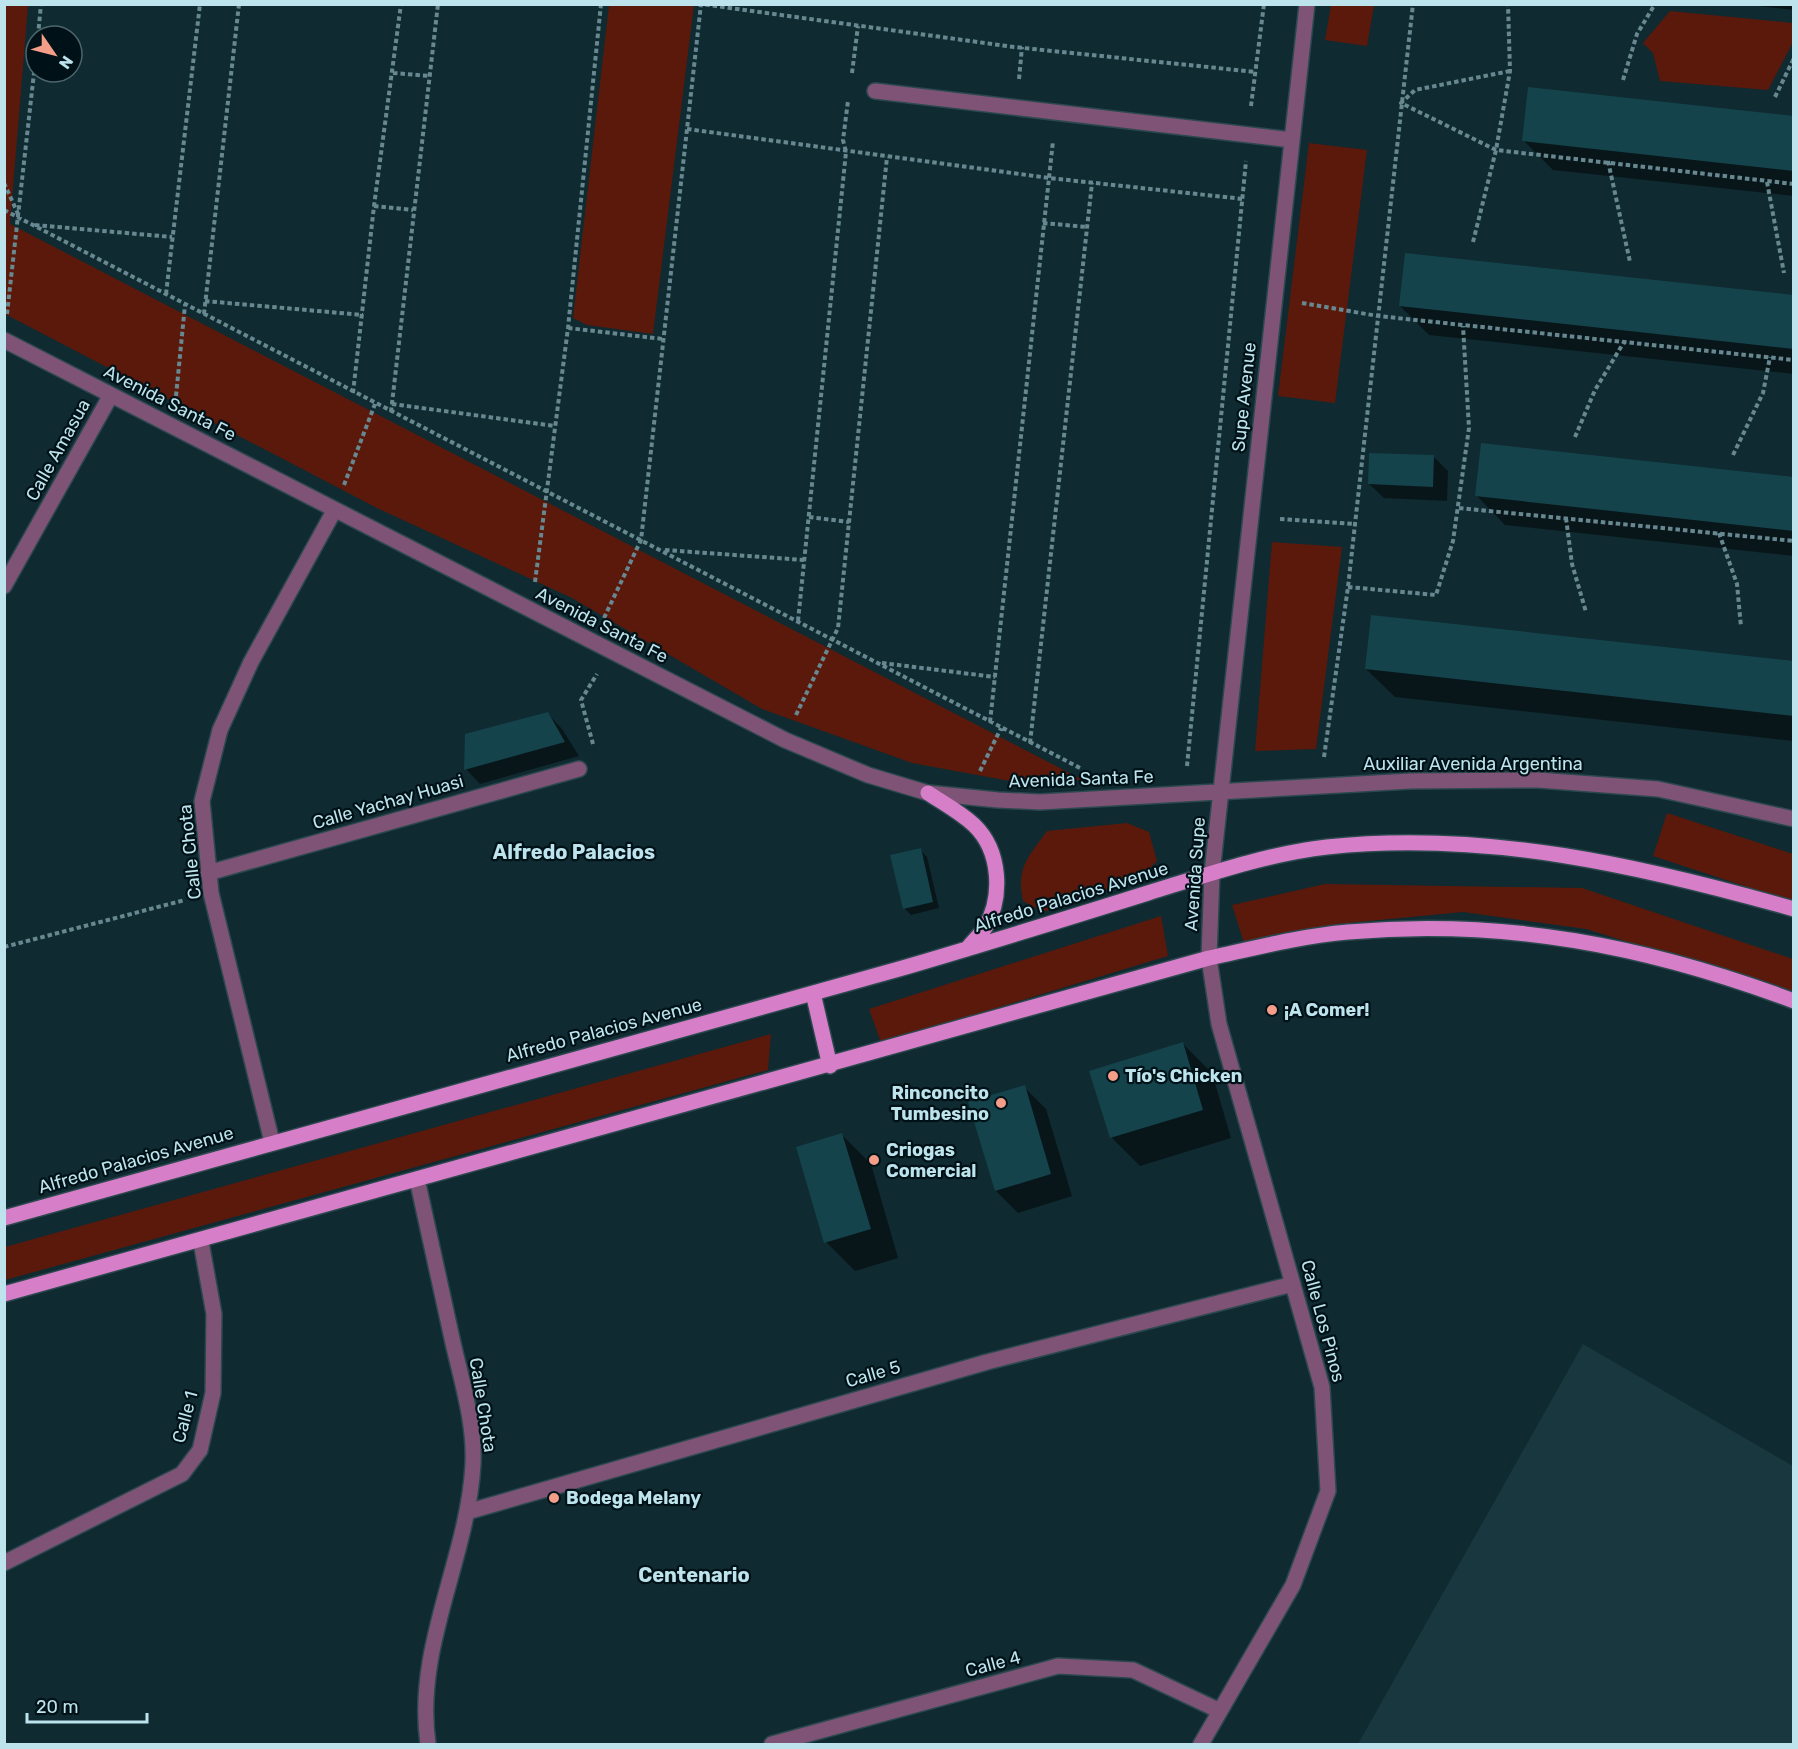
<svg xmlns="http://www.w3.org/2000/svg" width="1798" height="1749" viewBox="0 0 1798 1749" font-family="Rubik,sans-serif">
<rect width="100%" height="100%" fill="#0f2a30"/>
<!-- built -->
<path fill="#18373e" d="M1583 1344 1793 1466V1744H1358Z"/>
<!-- green -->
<path fill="#5b190b" d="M4 5H28L10 224 1083 780 1021 783 912 763 762 709 572 598 377 508 5 314Z
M609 5H694L653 334 587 325 573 318Z
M1331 5H1374L1367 46 1325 40Z
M1670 11 1793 23V42L1768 90 1660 81 1653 53 1643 43Z
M1309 143 1367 150 1335 403 1278 396Z
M1272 542 1342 547 1316 749 1255 751Z
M1667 813 1793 854V902L1653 856Z
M1127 823 1149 832 1157 861 1140 878 1043 912 1023 901C1016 868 1028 857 1047 831Z
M1325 884 1582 888 1793 959V993L1586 929 1463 912 1338 924 1244 943 1232 905Z
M1161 916 1168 956 881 1043 869 1009Z
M771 1034 768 1070 5 1280V1247Z"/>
<!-- shadow -->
<path fill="#0007" d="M1741 4H1794V10Z
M1794 118V196L1553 170 1524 141Z
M1794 296V374L1429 335 1400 306Z
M1433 456 1448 471 1447 501 1384 498 1369 484Z
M1794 478V556L1505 525 1477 496Z
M1794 663V741L1395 697 1366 669Z
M548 714 562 729 579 756 480 784 466 769Z
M920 850 927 857 939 908 911 915 904 908Z
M1183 1044 1212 1073 1231 1138 1140 1166 1111 1137Z
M1024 1087 1046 1109 1072 1196 1018 1213 996 1191Z
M842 1135 871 1164 898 1258 855 1271 826 1242Z"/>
<!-- building -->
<path fill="#14434c" d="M1528 87 1794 116V171L1522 141Z
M1405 253 1794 295V349L1399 306Z
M1481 443 1794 477V531L1475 496Z
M1369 453 1434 455 1433 487 1368 484Z
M1371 615 1794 661V716L1365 669Z
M548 712 565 742 464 770 465 734Z
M921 848 933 902 903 909 890 855Z
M1183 1042 1203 1110 1110 1138 1089 1071Z
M1025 1085 1051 1174 995 1191 968 1102Z
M842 1133 871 1229 824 1243 796 1147Z"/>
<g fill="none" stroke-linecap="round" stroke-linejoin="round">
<defs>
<path id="minor" d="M875 91 1292 140
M4 340 785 740 868 775 928 793 998 800 1040 802 1411 781 1538 780 1658 789 1794 819
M4 586 111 395
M208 873 579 769
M272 1142 211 893 202 801 220 730 251 662 334 511
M417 1179C429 1234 441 1288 453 1343 462 1382 475 1424 473 1464 468 1559 414 1647 428 1744
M467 1512 987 1362 1293 1284
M4 1563 182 1474 200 1450 213 1393 214 1314 201 1242
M772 1744 1058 1666 1133 1670 1220 1711
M1201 1744 1293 1585 1328 1491 1322 1387 1219 1024 1209 958 1212 873 1307 4"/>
<path id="major" d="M928 793C943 803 960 812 974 825 1001 851 1003 897 985 928 980 935 972 942 967 949
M813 993 830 1066
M4 1218C302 1133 601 1053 899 969 982 945 1065 919 1148 893 1206 875 1266 854 1327 847 1486 830 1642 866 1794 909
M4 1294 1209 958C1255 948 1301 936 1348 932 1505 918 1647 946 1794 1001"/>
</defs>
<!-- minor casing -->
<use href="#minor" stroke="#2b484e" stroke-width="18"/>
<!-- major casing -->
<use href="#major" stroke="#2b484e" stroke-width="18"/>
<!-- path -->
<path stroke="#678890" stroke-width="4" stroke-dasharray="4.5 3" stroke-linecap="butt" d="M38 36 41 4
M1510 71 1415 90 1401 103 1496 150 1794 184
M393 73 430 76
M852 73 858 26
M1019 79 1022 47
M1623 80 1637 34 1655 4
M1775 97 1794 58
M1251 106 1264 4
M687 129 1049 178 1243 199
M1608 161 1630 262
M1767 182 1784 273
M4 183 19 216
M374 206 413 210
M4 210 1082 769
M1043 223 1087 227
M35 225 172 237
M1473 242 1496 150 1510 71 1508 4
M166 294 200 4
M205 301 363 315
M1302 303 1378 316 1794 360
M7 314 36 55
M204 314 239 4
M568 328 663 339
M353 393 374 206 401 4
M176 396 185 305
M392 404 555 426
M391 412 438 4
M1575 437 1595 390 1624 342
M1733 455 1763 393 1770 357
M344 485 375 404
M1459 508 1794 541
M809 517 849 522
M1566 518 1572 564 1586 612
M1280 519 1354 524
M1719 533 1737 584 1741 627
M665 550 804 560
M535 582 568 328 601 4
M1348 587 1436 595 1453 541 1469 428 1463 326
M604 618 641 540 701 4 1014 47 1256 72
M798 621 846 152 843 140 848 101
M882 663 995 677
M796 715 838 628 887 157
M990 722 1053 141
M1030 743 1092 183
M593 744 581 700 597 674
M1324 757 1348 587 1413 4
M1187 766 1246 161
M980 771 1001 728
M4 947 185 900"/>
<!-- minor -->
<use href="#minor" stroke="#7e5376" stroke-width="15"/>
<!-- major -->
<use href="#major" stroke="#d67ec7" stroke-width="15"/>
</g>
<!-- markers -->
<g fill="#f49e8a" stroke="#001218" stroke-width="2">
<circle cx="1272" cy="1010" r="6"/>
<circle cx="1113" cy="1076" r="6"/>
<circle cx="1001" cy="1103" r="6"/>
<circle cx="874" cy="1160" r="6"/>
<circle cx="554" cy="1498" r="6"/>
</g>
<g text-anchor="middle" stroke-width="4.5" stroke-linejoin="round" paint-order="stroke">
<!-- street labels -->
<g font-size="18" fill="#bde4ed" stroke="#001218">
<text transform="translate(1244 397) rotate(-84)" y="6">Supe Avenue</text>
<text transform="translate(170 403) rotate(27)" y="6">Avenida Santa Fe</text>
<text transform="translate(58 450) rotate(-61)" y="6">Calle Amasua</text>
<text transform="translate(602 625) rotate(27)" y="6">Avenida Santa Fe</text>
<text x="1473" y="770">Auxiliar Avenida Argentina</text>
<text transform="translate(1081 779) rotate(-2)" y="6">Avenida Santa Fe</text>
<text transform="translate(388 802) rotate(-16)" y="6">Calle Yachay Huasi</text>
<text transform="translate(190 852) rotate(-96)" y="6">Calle Chota</text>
<text transform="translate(1195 874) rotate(-86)" y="6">Avenida Supe</text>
<text transform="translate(1071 897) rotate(-17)" y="6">Alfredo Palacios Avenue</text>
<text transform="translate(604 1030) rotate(-15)" y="6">Alfredo Palacios Avenue</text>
<text transform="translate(136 1160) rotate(-16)" y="6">Alfredo Palacios Avenue</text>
<text transform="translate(1323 1321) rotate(75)" y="6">Calle Los Pinos</text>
<text transform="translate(873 1374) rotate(-16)" y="6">Calle 5</text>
<text transform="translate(483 1405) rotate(81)" y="6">Calle Chota</text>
<text transform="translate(185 1417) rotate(-75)" y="6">Calle 1</text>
<text transform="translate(993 1664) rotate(-15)" y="6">Calle 4</text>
</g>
<!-- poi labels -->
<g font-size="18" font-weight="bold" fill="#bde4ed" stroke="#001218" text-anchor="start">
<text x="1284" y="1016">¡A Comer!</text>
<text x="1125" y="1082">Tío's Chicken</text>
<text x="989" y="1099" text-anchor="end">Rinconcito<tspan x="989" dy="21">Tumbesino</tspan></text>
<text x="886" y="1156">Criogas<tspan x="886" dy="21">Comercial</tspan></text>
<text x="566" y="1504">Bodega Melany</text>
</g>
<!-- neighbourhood labels -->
<g font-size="20" font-weight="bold" fill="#bde4ed" stroke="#001218">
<text x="574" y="859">Alfredo Palacios</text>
<text x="694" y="1582">Centenario</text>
</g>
</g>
<!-- border -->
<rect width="1798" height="1749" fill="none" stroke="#bde4ed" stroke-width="12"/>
<!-- north arrow -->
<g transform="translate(54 54) rotate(125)"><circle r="28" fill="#001218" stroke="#4c666d" stroke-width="1.5"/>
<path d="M0-4.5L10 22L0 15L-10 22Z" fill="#f49e8a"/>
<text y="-9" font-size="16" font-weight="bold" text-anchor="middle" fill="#bde4ed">N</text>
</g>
<!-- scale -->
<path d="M27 1713v9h120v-9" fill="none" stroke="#bde4ed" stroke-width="3"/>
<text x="36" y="1713" font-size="18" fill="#bde4ed" stroke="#001218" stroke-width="4.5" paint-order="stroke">20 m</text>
</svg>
